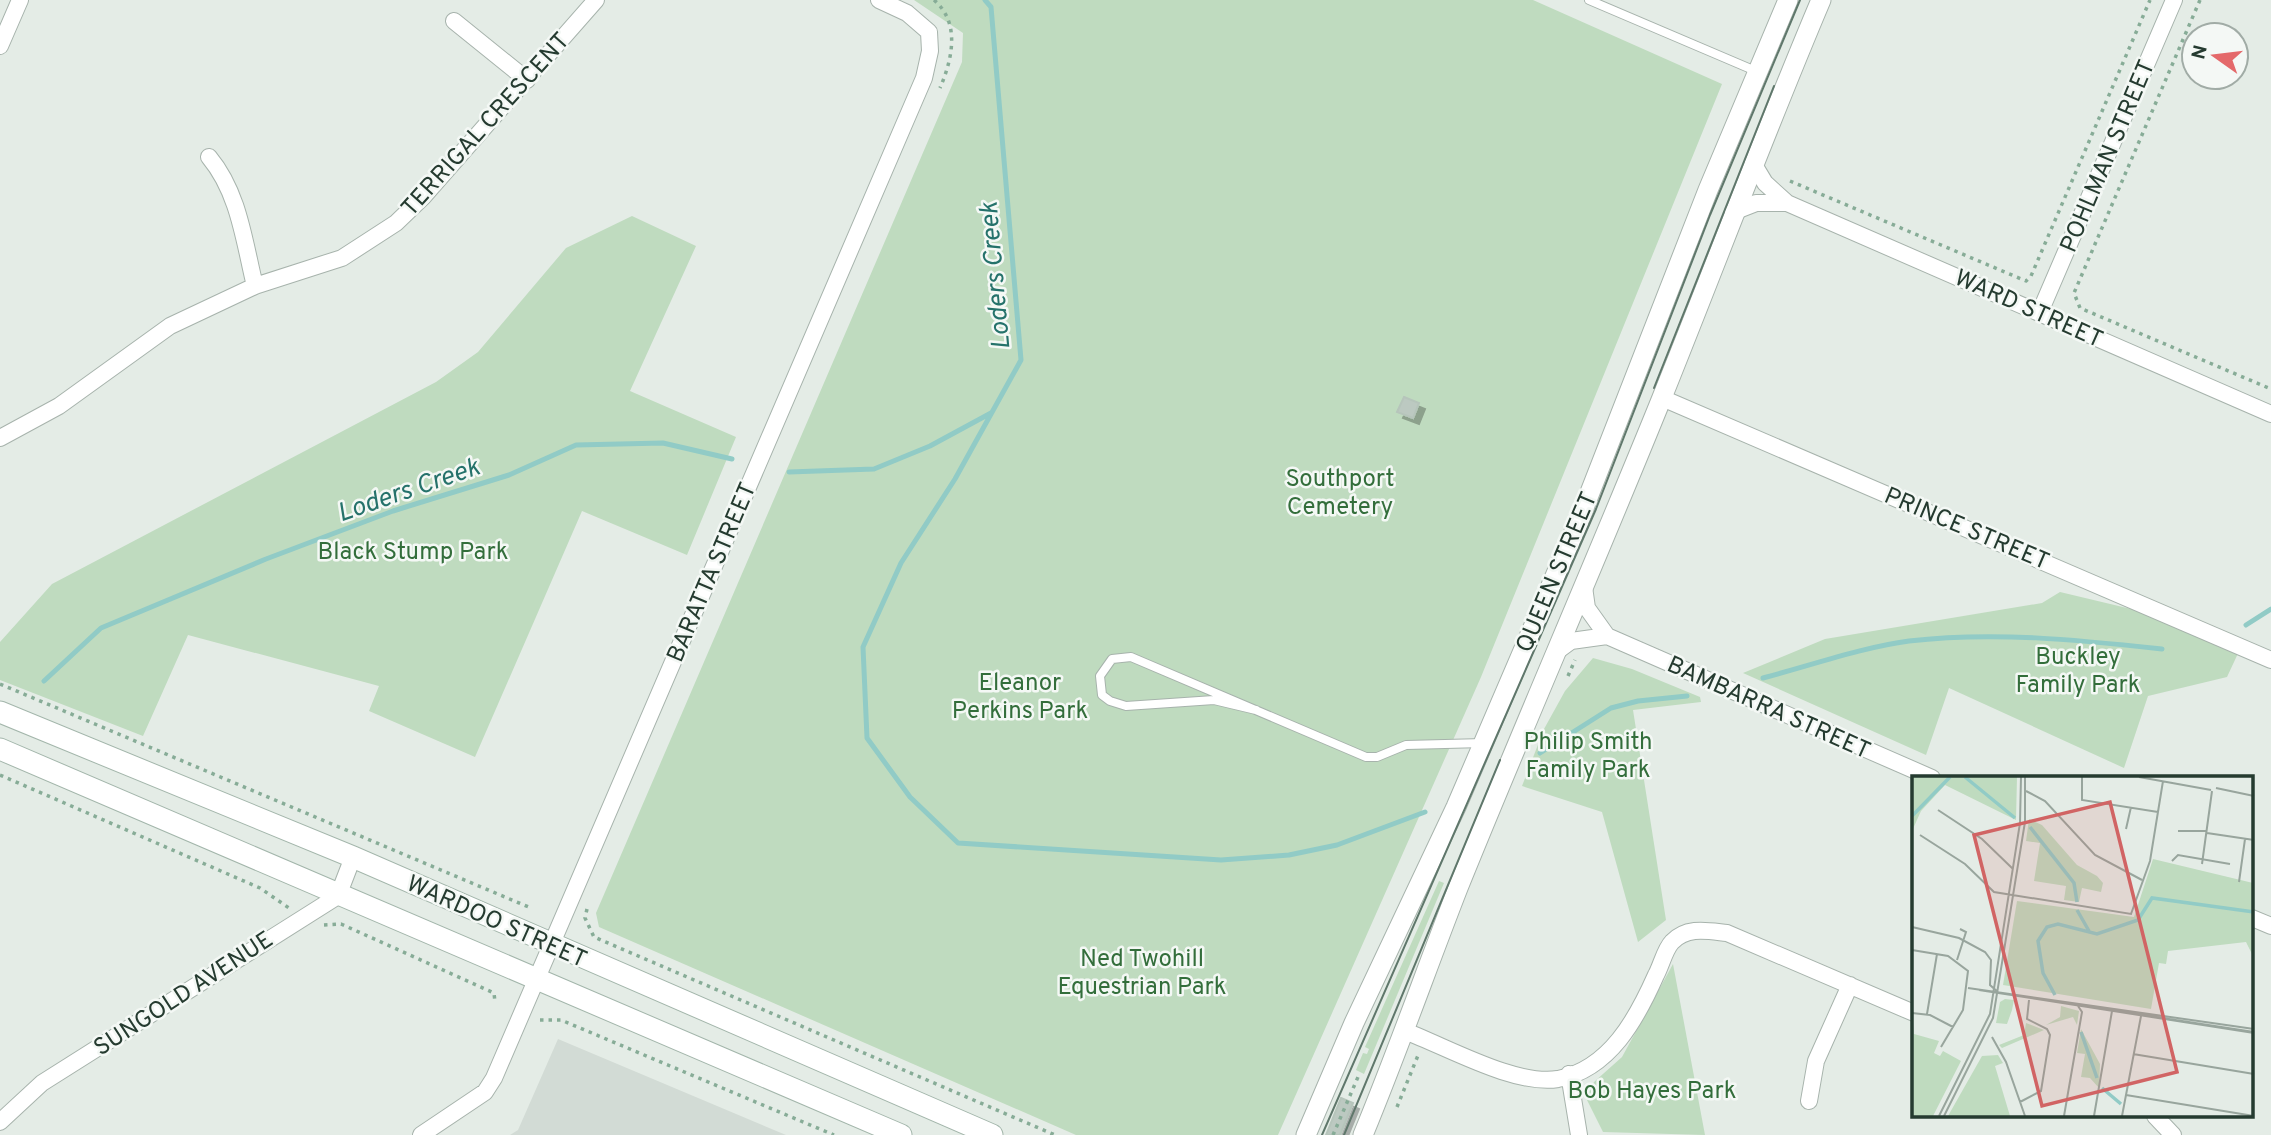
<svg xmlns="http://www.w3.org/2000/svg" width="2271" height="1135" viewBox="0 0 2271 1135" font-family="Overpass,sans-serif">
<defs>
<filter id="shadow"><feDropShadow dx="6" dy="6" stdDeviation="0" flood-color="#0004"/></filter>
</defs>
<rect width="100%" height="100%" fill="#e4ece6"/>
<!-- built -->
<path fill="#d2dbd5" d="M558 1039 786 1135H510L518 1130Z"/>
<!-- green -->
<path fill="#bfdbbf" d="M914 0H1533L1722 84 1481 677 1278 1135H1076L599 927 596 913 962 62 963 33Z
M632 216 696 246 630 391 736 437 687 555 582 511 475 757 369 711 379 686 188 635 143 736 0 680V642L52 584 436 382 478 352 566 248Z
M2060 592 2194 624 2241 647 2227 677 2148 696 2124 768 1949 688 1926 755 1743 673 1825 639 2042 603Z
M1593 658 1632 669 1700 697 1701 702 1633 710 1666 920 1638 942 1602 812 1522 786 1544 729 1565 691Z
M1439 881 1444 883 1364 1074 1356 1070 1363 1053 1367 1054 1369 1049 1365 1047Z
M1673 964 1705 1135 1603 1132 1586 1098 1594 1082 1622 1057Z"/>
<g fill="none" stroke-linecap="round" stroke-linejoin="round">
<!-- stream -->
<path stroke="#91cbc6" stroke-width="5" d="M985 0 991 7 1021 360 955 479 901 563 863 647 867 738 910 797 958 843 1221 860 1289 855 1337 845 1425 812
M789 472 874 469 930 446 991 413
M2246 625 2271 609
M1763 678C1809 666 1863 647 1909 641 1993 631 2079 640 2162 649
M44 681 101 628 266 559 393 511 509 475 576 445 663 443 732 459
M1540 753 1611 708 1638 701 1687 696"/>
</g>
<!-- building -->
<path fill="#bcc9c1" stroke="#b6c5bb" stroke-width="2" filter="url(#shadow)" d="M1404 397 1419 403 1413 418 1397 412Z
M1341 1098 1353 1103 1340 1135H1326Z"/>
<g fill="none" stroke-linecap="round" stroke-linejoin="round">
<defs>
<path id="service" d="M1589 0 1758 72
M1256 710 1214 700 1126 706 1110 701 1102 695 1100 676 1112 659 1131 657 1366 757H1377L1406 745 1484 743"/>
<path id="minor" d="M454 21 527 80
M0 46 20 0
M209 157C239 193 244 241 255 286
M1753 163 1765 183 1787 203 2271 414
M1733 212 1756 203H1787
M2040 312 2174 0
M1662 398 2271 660
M0 438 59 406 170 326 255 286 342 258 396 223 423 197 596 0
M1584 587 1587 608 1607 636 1932 778
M1556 652 1571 641 1607 636
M2252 918 2271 926
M1407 1032C1447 1047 1515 1086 1558 1079 1610 1069 1637 1018 1656 975 1661 966 1665 949 1672 942 1687 926 1708 931 1727 933L1914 1013
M1569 1074 1579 1135
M1809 1101 1816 1061 1850 985
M2155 1116 2173 1135
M0 1122 42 1083 338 896 353 857
M421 1135 485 1092 494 1078 924 78 930 51 929 32 907 13 879 0"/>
<path id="tertiary" d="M1306 1135 1354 1023 1456 807 1580 518 1708 190 1788 0
M1363 1135C1397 1053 1426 970 1458 888 1524 725 1595 563 1661 400 1715 266 1765 132 1821 0"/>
<path id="secondary" d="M0 712 353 857 992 1135
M0 749 901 1135"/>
</defs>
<!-- service casing -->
<use href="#service" stroke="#a7b3ac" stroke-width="10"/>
<!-- minor casing -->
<use href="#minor" stroke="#a7b3ac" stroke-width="18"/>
<!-- tertiary casing -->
<use href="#tertiary" stroke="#a7b3ac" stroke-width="21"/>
<!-- secondary casing -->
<use href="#secondary" stroke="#a3b6ab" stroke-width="23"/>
<!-- path -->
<path stroke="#87ac97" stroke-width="3.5" stroke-dasharray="3.5 5" stroke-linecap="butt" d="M934 0C961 23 952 60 940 88
M2200 0 2074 293 2080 308 2271 389
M1790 181 2026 281 2031 276 2150 0
M1568 676 1575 660
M0 684 531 908
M0 775 260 888 289 908
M587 909 585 918 594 937 1055 1135
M324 925 341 924 494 993 495 1002
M540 1020H561L834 1135
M1397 1107 1419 1053
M1333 1135 1358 1077"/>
<!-- service -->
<use href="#service" stroke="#fff" stroke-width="8"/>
<!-- minor -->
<use href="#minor" stroke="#fff" stroke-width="16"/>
<!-- tertiary -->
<use href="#tertiary" stroke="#fff" stroke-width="19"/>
<!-- secondary -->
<use href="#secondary" stroke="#fff" stroke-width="21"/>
<!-- tram -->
<path stroke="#5f776b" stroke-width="2" d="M1654 388 1774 86
M1322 1135 1596 509 1710 215 1800 0
M1344 1135 1500 760"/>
</g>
<g text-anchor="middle" stroke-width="5" stroke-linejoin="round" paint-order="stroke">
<!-- street labels -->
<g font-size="24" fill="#253b30" stroke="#f4f8f5">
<text transform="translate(485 124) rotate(-48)" y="8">TERRIGAL CRESCENT</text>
<text transform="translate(2107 156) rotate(-67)" y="8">POHLMAN STREET</text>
<text transform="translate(2029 308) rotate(24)" y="8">WARD STREET</text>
<text transform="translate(1967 528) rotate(23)" y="8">PRINCE STREET</text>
<text transform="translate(711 572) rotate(-67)" y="8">BARATTA STREET</text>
<text transform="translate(1556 572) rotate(-67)" y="8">QUEEN STREET</text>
<text transform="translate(1769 707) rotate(24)" y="8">BAMBARRA STREET</text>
<text transform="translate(497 921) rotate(24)" y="8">WARDOO STREET</text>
<text transform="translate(183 993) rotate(-33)" y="8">SUNGOLD AVENUE</text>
</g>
<!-- park labels -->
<g font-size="24" fill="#336e3b" stroke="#f4f8f5">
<text x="1340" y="486">Southport<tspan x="1340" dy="28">Cemetery</tspan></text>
<text x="413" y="559">Black Stump Park</text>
<text x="2078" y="664">Buckley<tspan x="2078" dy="28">Family Park</tspan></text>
<text x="1020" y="690">Eleanor<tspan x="1020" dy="28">Perkins Park</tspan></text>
<text x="1588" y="749">Philip Smith<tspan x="1588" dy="28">Family Park</tspan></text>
<text x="1142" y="966">Ned Twohill<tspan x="1142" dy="28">Equestrian Park</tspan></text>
<text x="1652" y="1098">Bob Hayes Park</text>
</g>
<!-- water labels -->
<g font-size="26" font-style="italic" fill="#25726b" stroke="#f4f8f5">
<text transform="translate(994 276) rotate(-95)" y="9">Loders Creek</text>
<text transform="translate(408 489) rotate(-19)" y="9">Loders Creek</text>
</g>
</g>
<!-- overview -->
<g transform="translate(1912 776)">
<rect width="341" height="341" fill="#e4ece6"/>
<path d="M0 1H105L104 44 33 9 9 35 0 55ZM117 43 130 49 165 89 185 100 191 107 189 116 170 112 167 126 152 124 154 110 122 105 128 67 114 65ZM241 83 341 107V180L334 166 256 175 254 188 247 187 239 233 91 209 105 125 222 141ZM93 223 102 224 100 234 95 248 84 247 88 226ZM149 230 167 235 165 249 161 241 134 249 148 241ZM1 247 2 258 27 265 22 277 28 280 31 275 49 285 21 340H0ZM114 247 132 254 90 272 87 269 112 259ZM169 253 188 288 187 312 178 302 169 301 173 278 165 277ZM86 279 91 287 83 290 98 340H36L70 280Z" fill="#bfdbbf"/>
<path fill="none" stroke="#91cbc6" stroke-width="3.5" d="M53 1 103 42M0 40 38 1M118 51 162 107 165 126M165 134 177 155M143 219 131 197 126 165 135 151 146 148 185 158 226 144 240 122 342 136M169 256 185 302M190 312 209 328"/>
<path fill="none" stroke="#98a59d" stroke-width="2" d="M170 1V24L246 36M227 1 299 14M304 12 342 20M114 15 133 25 183 79 230 104M26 34 70 63 101 93M214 53 219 31M266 55H295M295 57 342 64M8 59 53 88 82 116 219 138 238 85 251 5M260 85 266 79 318 88M290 88 300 15M327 106 333 63M0 151 47 162 73 176 79 184 78 209 87 217 342 256M0 174 36 180 56 195 51 234 29 271M45 184 54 156 48 153M56 212 342 253M67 214 342 257M0 237 18 239 41 251M15 238 25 178M80 261 94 286 113 340M221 278 342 298M214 319 342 340M108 326 129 315 138 259 135 253 115 243 117 224M27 340 78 238 108 47 109 1M32 340 81 242 113 46V1M152 340 170 236 166 230M182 340 200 235M210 340 229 240"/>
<path fill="#d16464" fill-opacity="0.15" stroke="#d16464" stroke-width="3.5" d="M198 26 265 296 130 330 62 59Z"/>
<rect width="341" height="341" fill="none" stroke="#253b30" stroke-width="3.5"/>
</g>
<!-- north arrow -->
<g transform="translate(2215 56) rotate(284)"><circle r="33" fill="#f4f8f5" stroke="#a1aca6" stroke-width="2"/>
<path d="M0-5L12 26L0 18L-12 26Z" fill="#e4696a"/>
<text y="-10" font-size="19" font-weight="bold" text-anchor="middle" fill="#253b30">N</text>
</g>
</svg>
